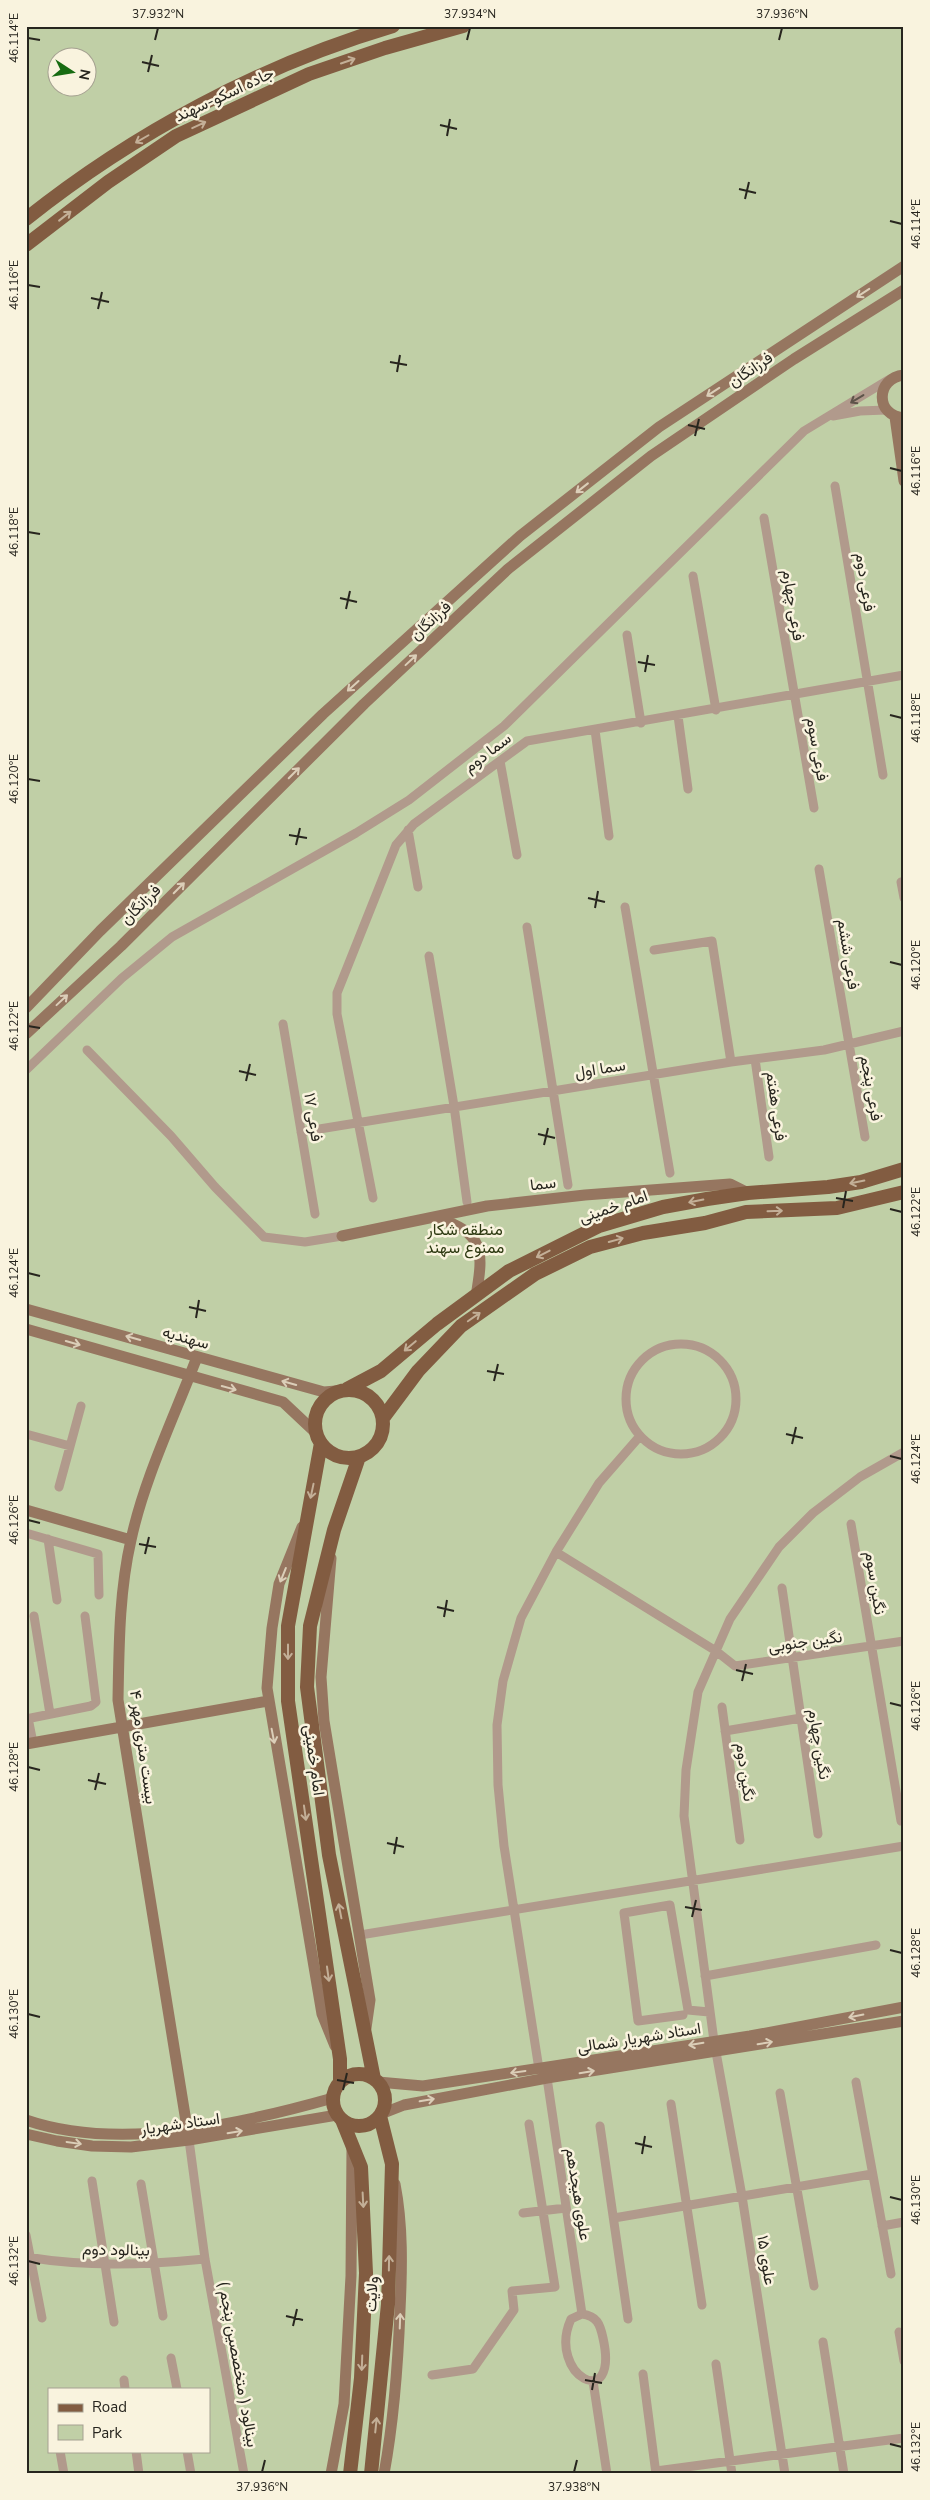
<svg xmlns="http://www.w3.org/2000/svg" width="930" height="2500" viewBox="0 0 930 2500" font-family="'Nunito Sans',Vazirmatn,sans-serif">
<rect width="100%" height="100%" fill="#ebe6d1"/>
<!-- green -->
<path fill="#c0cfa6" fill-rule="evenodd" d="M26 26H904V2474H26ZM58 58H88V88H58ZM49 2389H209V2451H49Z"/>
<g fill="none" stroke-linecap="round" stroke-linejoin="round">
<!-- street -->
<path stroke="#b19a8c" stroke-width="9" d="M833 416 860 411 886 410
M835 486 883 775
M764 518 814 808
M693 576 716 710
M627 635 641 723
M678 716 688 789
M595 730 609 836
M500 761 517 855
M408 830 418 887
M819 869 865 1137
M901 882 904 898
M625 907 670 1173
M527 927 568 1185
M654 950 712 941 731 1062
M429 956 454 1106 467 1202
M283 1024 315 1214
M87 1050 171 1136 215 1187 264 1237 305 1242 342 1236
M755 1059 769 1157
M26 1070 122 978 172 937 356 833 409 800 504 726 804 431 888 380
M301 1132 731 1062 824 1050 904 1031
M373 1198 337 1014V993L396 845 414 824 527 741 904 675
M626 1399a55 55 0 1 1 110 0a55 55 0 1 1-110 0Z
M26 1434 70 1446
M59 1487 81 1406
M851 1524 901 1821
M26 1533 98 1554 99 1595
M48 1539 57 1600
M556 1552 716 1651 735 1666 904 1641
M782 1588 818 1834
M34 1616 50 1714
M722 1707 740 1840
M28 1718 33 1743
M26 1719 91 1706 96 1702 85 1616
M725 1731 801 1718
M360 1935 904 1846
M705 1976 876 1945
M683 2015 638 2021 624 1913 670 1905 688 2010 709 2012
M714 2041 684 1816 686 1770 698 1692 730 1619 779 1547 813 1513 860 1477 904 1452
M716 2052 742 2196 785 2474
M539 2069 504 1846 498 1785 497 1725 503 1681 521 1618 556 1552 599 1483 640 1436
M547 2078 582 2314
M856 2082 891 2274
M780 2093 814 2286
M671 2104 702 2305
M600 2126 628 2319
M189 2140 205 2259 244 2474
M92 2181 114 2322
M141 2184 163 2316
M523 2213 566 2208
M614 2218 872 2174
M882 2226 904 2222
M26 2235 42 2318
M26 2257C87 2267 144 2265 205 2259
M582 2314C597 2316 600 2324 603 2338 620 2415 546 2375 571 2319Z
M899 2332 904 2361
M823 2342 844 2474
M171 2358 177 2389
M716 2364 732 2474
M643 2374 656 2474
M432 2375 473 2369 514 2310 512 2291 555 2287 529 2124
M124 2380 125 2389
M593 2381 607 2474
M60 2451 64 2474
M136 2451 139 2474
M187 2451 191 2474
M656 2471 904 2438"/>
<!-- secondary -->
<path stroke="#967660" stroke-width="11" d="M904 375C875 378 875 416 904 418
M895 417 904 481
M26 1008 100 931 323 714 520 536 659 427 904 266
M26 1034 121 946 364 704 508 569 651 456 794 359 904 290
M437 1218C484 1233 484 1250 476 1296
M342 1236 487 1206 585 1195 730 1184 748 1193
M26 1309 324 1392 336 1391
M26 1329 283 1402 316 1433
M26 1510 131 1540
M302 1527 279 1584 272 1628 267 1688 322 2014 335 2046
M331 1558 321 1677 324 1721 370 2000 366 2028
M26 1744 268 1701
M378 2082 423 2086 750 2036 904 2007
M381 2114 404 2105 547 2078 904 2021
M26 2120C119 2152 241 2124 333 2098
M26 2134 57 2141 92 2146 131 2147 189 2140 337 2115
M189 2140 118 1700C119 1648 119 1592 131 1540 144 1479 175 1415 197 1357
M331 2474 344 2404 351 2276 352 2147
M384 2474C394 2419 398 2365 400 2310 402 2269 403 2225 395 2184"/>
<!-- primary -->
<path stroke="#825c41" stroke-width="14" d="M26 219C134 133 261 65 393 26
M26 245 108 182 176 136 309 74 385 48 463 26
M347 1389 381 1371 437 1324 509 1271 599 1226 663 1207 707 1199 748 1193 828 1187 861 1182 904 1169
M315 1424a34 34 0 1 1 68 0a34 34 0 1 1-68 0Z
M383 1418 418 1371 461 1326 535 1274 590 1247 643 1233 705 1223 746 1212 837 1208 904 1192
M321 1443 288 1626V1701L340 2059V2082
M359 1457 334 1530 310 1626 307 1687 329 1855 374 2079
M333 2100a26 26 0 1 1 52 0a26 26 0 1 1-52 0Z
M342 2120 361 2167 366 2273 361 2378 350 2474
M371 2474 388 2304 392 2164 380 2116"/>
</g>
<!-- one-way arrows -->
<defs><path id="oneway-shaft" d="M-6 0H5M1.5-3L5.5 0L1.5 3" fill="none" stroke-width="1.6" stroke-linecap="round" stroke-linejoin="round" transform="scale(1.25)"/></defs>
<g stroke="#c3af97">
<use href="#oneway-shaft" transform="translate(348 61) rotate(-19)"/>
<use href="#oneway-shaft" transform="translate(199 125) rotate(-25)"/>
<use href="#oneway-shaft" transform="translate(142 139) rotate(150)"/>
<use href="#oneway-shaft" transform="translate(65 216) rotate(-38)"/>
<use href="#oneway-shaft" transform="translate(857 1182) rotate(169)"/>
<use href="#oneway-shaft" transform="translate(696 1201) rotate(169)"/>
<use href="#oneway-shaft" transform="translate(775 1211) rotate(-2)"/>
<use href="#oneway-shaft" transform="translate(616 1240) rotate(-15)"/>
<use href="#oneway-shaft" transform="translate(543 1254) rotate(153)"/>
<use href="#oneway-shaft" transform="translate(474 1317) rotate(-35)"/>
<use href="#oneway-shaft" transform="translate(410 1346) rotate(140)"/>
<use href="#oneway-shaft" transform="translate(312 1491) rotate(102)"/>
<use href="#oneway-shaft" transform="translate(288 1652) rotate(90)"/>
<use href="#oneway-shaft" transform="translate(305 1813) rotate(82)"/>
<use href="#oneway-shaft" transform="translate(340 1911) rotate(-101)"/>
<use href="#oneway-shaft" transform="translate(328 1974) rotate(82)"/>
<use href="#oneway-shaft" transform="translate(363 2200) rotate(87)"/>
<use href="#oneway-shaft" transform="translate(389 2263) rotate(-89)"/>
<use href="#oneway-shaft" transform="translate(362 2363) rotate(92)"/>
<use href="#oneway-shaft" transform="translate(376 2425) rotate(-84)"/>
</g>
<g stroke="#dbceb8">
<use href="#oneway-shaft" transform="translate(863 293) rotate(147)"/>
<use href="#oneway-shaft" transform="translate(713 392) rotate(147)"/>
<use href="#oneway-shaft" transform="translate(582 488) rotate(142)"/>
<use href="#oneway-shaft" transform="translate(411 660) rotate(-43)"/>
<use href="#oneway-shaft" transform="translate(353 686) rotate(138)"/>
<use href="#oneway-shaft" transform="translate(294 773) rotate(-45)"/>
<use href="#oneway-shaft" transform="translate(179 888) rotate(-45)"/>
<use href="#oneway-shaft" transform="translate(62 1000) rotate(-43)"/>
<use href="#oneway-shaft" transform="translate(133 1338) rotate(-164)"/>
<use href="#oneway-shaft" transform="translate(73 1343) rotate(16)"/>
<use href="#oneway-shaft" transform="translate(289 1383) rotate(-164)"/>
<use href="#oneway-shaft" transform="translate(229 1388) rotate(15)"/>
<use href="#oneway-shaft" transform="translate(283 1575) rotate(112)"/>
<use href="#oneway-shaft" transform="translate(273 1736) rotate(79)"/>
<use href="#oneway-shaft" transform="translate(856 2016) rotate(169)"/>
<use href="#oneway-shaft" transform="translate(765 2043) rotate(-9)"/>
<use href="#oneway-shaft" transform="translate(696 2044) rotate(171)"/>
<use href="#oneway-shaft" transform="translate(518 2072) rotate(172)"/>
<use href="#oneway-shaft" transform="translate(587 2072) rotate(-9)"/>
<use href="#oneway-shaft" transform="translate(427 2100) rotate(-10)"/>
<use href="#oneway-shaft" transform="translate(235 2132) rotate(-9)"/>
<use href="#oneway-shaft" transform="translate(74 2143) rotate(8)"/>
<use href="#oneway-shaft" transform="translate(400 2321) rotate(-88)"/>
</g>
<use stroke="#5e544a" href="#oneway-shaft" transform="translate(857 399) rotate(149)"/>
<!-- ticks -->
<path fill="none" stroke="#27251e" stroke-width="2" d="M28 38 40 40M155 40 158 28M467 40 470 28M779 40 782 28M142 62 159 66M148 72 152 55M440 125 457 129M447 136 450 119M739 189 756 193M745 199 749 182M890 221 902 224M28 285 40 287M91 298 109 302M98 309 102 292M390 362 407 365M397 372 400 355M688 425 705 429M695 436 699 419M890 468 902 471M28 532 40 534M340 598 357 602M346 609 350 591M638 662 655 665M645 672 648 655M890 715 902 718M28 779 40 781M289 835 307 838M296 845 300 828M588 898 605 902M595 908 598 891M890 962 902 965M28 1026 40 1028M239 1071 256 1075M246 1081 250 1064M538 1134 555 1138M544 1145 548 1128M836 1198 853 1201M843 1208 846 1191M890 1209 902 1212M28 1273 40 1276M189 1307 206 1311M196 1318 199 1300M487 1371 504 1374M494 1381 498 1364M786 1434 803 1438M792 1444 796 1427M890 1456 902 1459M28 1520 40 1523M139 1544 156 1547M145 1554 149 1537M437 1607 454 1611M444 1617 447 1600M736 1670 753 1674M742 1681 746 1664M890 1703 902 1706M28 1767 40 1770M88 1780 106 1784M95 1790 99 1773M387 1843 404 1847M394 1854 397 1837M685 1907 702 1910M692 1917 696 1900M890 1950 902 1953M28 2014 40 2017M337 2080 354 2083M343 2090 347 2073M635 2143 652 2147M642 2154 645 2136M890 2197 902 2200M28 2261 40 2264M286 2316 303 2320M293 2326 297 2309M585 2380 602 2383M592 2390 595 2373M890 2444 902 2447M262 2472 265 2460M574 2472 577 2460"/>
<g text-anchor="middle" stroke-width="5" stroke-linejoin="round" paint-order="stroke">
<!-- street labels -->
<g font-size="16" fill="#27251e" stroke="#f9f3de">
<text transform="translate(224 94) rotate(-25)" y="6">جاده اسکو-سهند</text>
<text transform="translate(750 369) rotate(-34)" y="6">فرزانگان</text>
<text transform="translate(866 582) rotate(81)" y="6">فرعی دوم</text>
<text transform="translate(794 605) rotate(81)" y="6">فرعی چهارم</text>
<text transform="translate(430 620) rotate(-43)" y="6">فرزانگان</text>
<text transform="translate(818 749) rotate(80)" y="6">فرعی سوم</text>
<text transform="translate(487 752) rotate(-37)" y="6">سما دوم</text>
<text transform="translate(140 904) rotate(-45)" y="6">فرزانگان</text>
<text transform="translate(849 954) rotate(81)" y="6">فرعی ششم</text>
<text transform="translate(600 1068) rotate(-9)" y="6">سما اول</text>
<text transform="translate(872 1088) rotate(80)" y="6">فرعی پنجم</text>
<text transform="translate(777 1106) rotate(82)" y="6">فرعی هفتم</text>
<text transform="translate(314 1117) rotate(81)" y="6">فرعی ۱۷</text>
<text transform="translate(543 1183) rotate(-7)" y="6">سما</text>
<text transform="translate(613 1206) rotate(-19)" y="6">امام خمینی</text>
<text transform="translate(186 1337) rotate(16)" y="6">سهندیه</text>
<text transform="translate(876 1583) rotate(81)" y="6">نگین سوم</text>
<text transform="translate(805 1641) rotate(-8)" y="6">نگین جنوبی</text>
<text transform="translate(820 1744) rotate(81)" y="6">نگین چهارم</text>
<text transform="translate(144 1747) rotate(82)" y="6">بیست متری مهر ۴</text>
<text transform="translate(315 1760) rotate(82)" y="6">امام خمینی</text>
<text transform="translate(746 1772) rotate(82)" y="6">نگین دوم</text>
<text transform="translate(639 2037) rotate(-9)" y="6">استاد شهریار شمالی</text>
<text transform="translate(180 2123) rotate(-8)" y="6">استاد شهریار</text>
<text transform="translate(579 2194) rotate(81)" y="6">علوی هیجدهم</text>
<text transform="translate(116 2249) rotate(1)" y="6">بینالود دوم</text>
<text transform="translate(767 2260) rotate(81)" y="6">علوی ۱۵</text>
<text transform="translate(371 2294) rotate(-87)" y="6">ولایت</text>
<text transform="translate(239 2364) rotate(80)" y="6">بینالود ( متخصصین پنجم )</text>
</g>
<!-- park labels -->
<g font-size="16" fill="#2d3911" stroke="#f9f3de">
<text x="465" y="1235">منطقه شکار<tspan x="465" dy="18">ممنوع سهند</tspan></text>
</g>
</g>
<!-- border -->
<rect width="930" height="2500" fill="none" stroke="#f9f3de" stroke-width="55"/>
<!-- legend -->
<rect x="48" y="2388" width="162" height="65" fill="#f9f3de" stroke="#a5a191"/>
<rect x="58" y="2404" width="25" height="8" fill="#825c41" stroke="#a5a191"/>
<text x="92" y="2412" font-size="15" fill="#27251e">Road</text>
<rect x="58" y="2425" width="25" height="15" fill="#c0cfa6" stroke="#a5a191"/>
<text x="92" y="2438" font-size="15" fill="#27251e">Park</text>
<!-- north arrow -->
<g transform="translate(72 72) rotate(102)"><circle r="24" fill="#f9f3de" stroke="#a5a191"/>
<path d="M0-4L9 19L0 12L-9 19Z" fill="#176b11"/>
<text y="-8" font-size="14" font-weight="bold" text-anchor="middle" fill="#27251e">N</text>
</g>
<rect x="28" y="28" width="874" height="2444" fill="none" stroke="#27251e" stroke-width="2"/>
<g font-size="12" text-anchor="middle" fill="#27251e">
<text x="158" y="18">37.932°N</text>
<text x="470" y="18">37.934°N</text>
<text x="782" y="18">37.936°N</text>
<text transform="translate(14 38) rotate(-90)" y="4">46.114°E</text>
<text transform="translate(916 224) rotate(-90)" y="4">46.114°E</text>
<text transform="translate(14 285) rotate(-90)" y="4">46.116°E</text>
<text transform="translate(916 471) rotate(-90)" y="4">46.116°E</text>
<text transform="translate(14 532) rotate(-90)" y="4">46.118°E</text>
<text transform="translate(916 718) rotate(-90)" y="4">46.118°E</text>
<text transform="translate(14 779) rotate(-90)" y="4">46.120°E</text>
<text transform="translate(916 965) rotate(-90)" y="4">46.120°E</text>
<text transform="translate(14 1026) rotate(-90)" y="4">46.122°E</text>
<text transform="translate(916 1212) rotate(-90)" y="4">46.122°E</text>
<text transform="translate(14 1273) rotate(-90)" y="4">46.124°E</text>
<text transform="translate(916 1459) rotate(-90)" y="4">46.124°E</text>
<text transform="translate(14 1520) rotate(-90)" y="4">46.126°E</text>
<text transform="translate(916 1706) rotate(-90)" y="4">46.126°E</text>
<text transform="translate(14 1767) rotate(-90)" y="4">46.128°E</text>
<text transform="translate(916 1953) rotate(-90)" y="4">46.128°E</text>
<text transform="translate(14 2014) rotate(-90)" y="4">46.130°E</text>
<text transform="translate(916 2200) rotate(-90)" y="4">46.130°E</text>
<text transform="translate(14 2261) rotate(-90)" y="4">46.132°E</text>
<text transform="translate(916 2447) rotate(-90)" y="4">46.132°E</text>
<text x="262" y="2491">37.936°N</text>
<text x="574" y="2491">37.938°N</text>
</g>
</svg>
